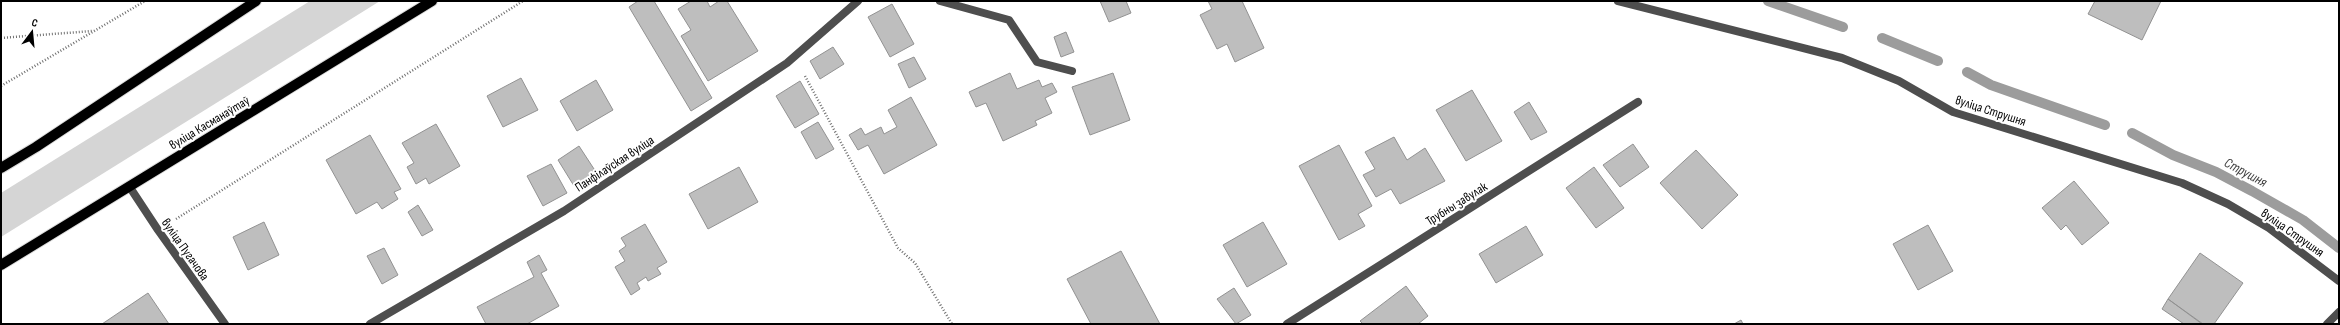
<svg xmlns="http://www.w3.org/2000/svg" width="2340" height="325" viewBox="0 0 2340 325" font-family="'Sofia Sans Condensed',sans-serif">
<rect width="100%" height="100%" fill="#fff"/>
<!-- green -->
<path fill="#d5d5d5" d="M310 1H380L1 237V193Z"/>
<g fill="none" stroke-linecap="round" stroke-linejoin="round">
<!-- stream -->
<path stroke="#9c9c9c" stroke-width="10" d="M1768 1 1843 27
M1882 38 1938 61
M1967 72 1991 85 2105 125
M2132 133 2173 155 2216 172 2252 191 2303 220 2339 248"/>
</g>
<!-- building -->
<path fill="#bebebe" stroke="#929292" d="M638 1H654L712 98 691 111 629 7Z
M691 1H707L710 7 719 1H727L758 51 708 81 681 36 691 30 678 9Z
M1100 1H1126L1131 13 1109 22Z
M1208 1H1242L1264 48 1235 62 1227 44 1217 49 1200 15 1212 9Z
M2095 1H2161L2142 40 2088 14Z
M892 4 914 44 890 57 868 17Z
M1066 32 1074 52 1061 57 1054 37Z
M833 47 844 64 820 79 810 61Z
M914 57 926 79 909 88 898 64Z
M1010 73 1017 89 1039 80 1042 87 1052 83 1057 92 1045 98 1052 113 1035 121 1037 125 1003 141 986 103 976 107 969 92Z
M1113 73 1130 120 1090 135 1072 87Z
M521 78 538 110 503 127 487 96Z
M596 80 613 110 577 131 560 101Z
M800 81 819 114 795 128 776 96Z
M1472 90 1502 141 1466 161 1436 110Z
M911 97 937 145 884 174 868 145 858 150 849 135 861 128 865 135 881 127 884 134 897 127 888 110Z
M1529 102 1547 132 1531 140 1514 112Z
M818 122 834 149 816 159 801 132Z
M436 124 460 166 429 184 426 178 416 184 407 167 414 163 402 143Z
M370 135 401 189 394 192 398 199 382 209 377 202 356 214 326 160Z
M1394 137 1407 160 1425 148 1445 181 1400 204 1391 189 1376 197 1363 175 1375 169 1365 152Z
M1633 144 1649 167 1620 187 1603 165Z
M1339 145 1372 206 1358 214 1365 226 1339 240 1299 166Z
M579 146 596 172 574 186 558 160Z
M1696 150 1738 195 1702 229 1660 183Z
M551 164 567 193 543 206 527 176Z
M739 167 758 202 708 229 689 194Z
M1594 167 1624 208 1596 228 1566 188Z
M2074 181 2109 223 2082 245 2066 225 2061 230 2042 208Z
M418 205 433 230 422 236 408 212Z
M264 222 279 255 248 270 233 237Z
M1263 222 1287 264 1247 287 1223 245Z
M645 224 667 262 657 268 661 274 648 281 646 277 637 283 640 289 631 295 615 267 625 261 619 251 626 246 621 238Z
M1928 225 1953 271 1918 290 1893 244Z
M1526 226 1543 255 1496 283 1479 254Z
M384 248 398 275 382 284 367 256Z
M1121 251 1160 324H1091L1067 279Z
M2200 253 2243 283 2214 324H2203L2168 299Z
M539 255 547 270 541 273 559 306 527 324H486L477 307 534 277 527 262Z
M1406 286 1428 316 1418 324H1363L1360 321Z
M1234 288 1251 315 1236 324 1217 299Z
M148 293 169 324H102Z
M2168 299 2202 324H2184L2162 309Z
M1741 320 1743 324H1734Z"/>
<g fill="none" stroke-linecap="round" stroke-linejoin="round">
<defs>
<path id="primary" d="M1 168 36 147 256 1
M1 265 432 1"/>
</defs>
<!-- primary casing -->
<use href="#primary" stroke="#dbdbdb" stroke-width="12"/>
<!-- path -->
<path stroke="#707070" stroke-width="2.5" stroke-dasharray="1 2" stroke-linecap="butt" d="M1 38 92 31
M805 76 898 248 915 263 952 324
M1 86 145 1
M176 219 523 1"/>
<!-- lane -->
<path stroke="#4e4e4e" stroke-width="8" d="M940 1 1009 20 1037 62 1072 71"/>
<!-- street -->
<path stroke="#4e4e4e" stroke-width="8" d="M1618 1 1842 58 1899 81 1953 112 2182 183 2228 204 2269 228 2339 281
M129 186 158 230 225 324
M370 324 564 211 787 63 858 1
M1287 324 1638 102
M2327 324 2339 312"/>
<!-- primary -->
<use href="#primary" stroke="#000" stroke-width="10"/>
</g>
<g text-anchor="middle" stroke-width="4" stroke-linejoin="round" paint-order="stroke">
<!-- street labels -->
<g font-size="13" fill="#000" stroke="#fff">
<text transform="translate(1991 110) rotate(18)" y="5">вуліца Струшня</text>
<text transform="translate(209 122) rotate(-31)" y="5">вуліца Касманаўтаў</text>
<text transform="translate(614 163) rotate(-33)" y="5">Панфілаўская вуліца</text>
<text transform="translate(1456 203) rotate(-32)" y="5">Трубны завулак</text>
<text transform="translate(2293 232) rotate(35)" y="5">вуліца Струшня</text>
<text transform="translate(186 249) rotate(55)" y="5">вуліца Пугачова</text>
</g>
<!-- water labels -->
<g font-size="14" font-style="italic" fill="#3d3d3d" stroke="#fff">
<text transform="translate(2246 172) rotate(28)" y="5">Струшня</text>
</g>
</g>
<!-- border -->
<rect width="2340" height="325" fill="none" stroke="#000000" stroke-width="4"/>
<!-- north arrow -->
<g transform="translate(32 32) rotate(16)" stroke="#ffffff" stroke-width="3" paint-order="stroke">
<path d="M0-3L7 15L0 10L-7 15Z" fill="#000000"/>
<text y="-6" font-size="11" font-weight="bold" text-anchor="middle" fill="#000000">С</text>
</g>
</svg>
